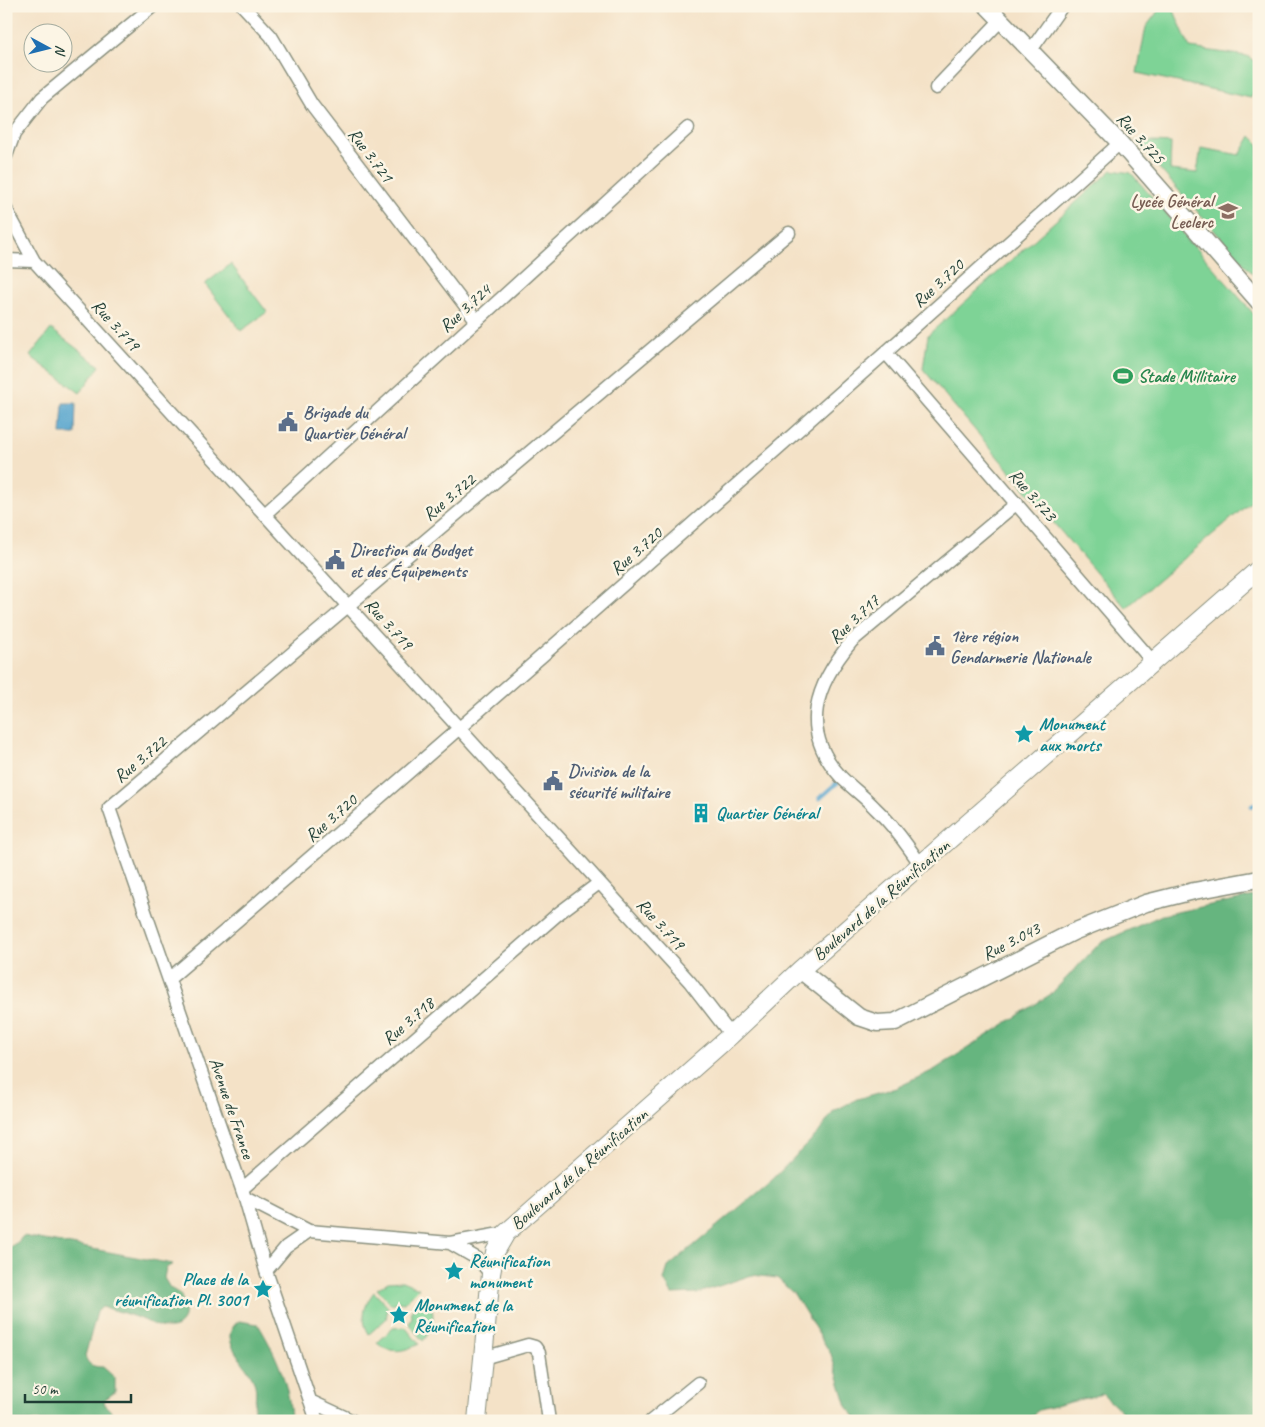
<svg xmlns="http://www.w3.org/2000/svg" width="1265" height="1427" viewBox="0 0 1265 1427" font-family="Caveat,sans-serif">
<rect width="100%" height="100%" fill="#fcf5e5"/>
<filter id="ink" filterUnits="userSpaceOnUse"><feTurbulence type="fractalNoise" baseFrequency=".02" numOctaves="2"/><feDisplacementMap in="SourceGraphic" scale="10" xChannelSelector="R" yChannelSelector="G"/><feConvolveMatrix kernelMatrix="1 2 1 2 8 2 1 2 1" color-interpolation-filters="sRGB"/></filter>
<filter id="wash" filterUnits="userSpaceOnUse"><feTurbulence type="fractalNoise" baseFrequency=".0096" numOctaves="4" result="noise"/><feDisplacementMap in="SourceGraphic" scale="20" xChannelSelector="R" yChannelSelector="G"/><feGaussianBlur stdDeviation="1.12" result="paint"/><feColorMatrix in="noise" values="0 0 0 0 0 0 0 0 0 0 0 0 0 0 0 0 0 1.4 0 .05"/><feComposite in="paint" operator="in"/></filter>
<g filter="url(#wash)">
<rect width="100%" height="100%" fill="#f4e2c7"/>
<!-- green -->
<path fill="#7ed396" stroke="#4e8865" d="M1162 6H1172L1190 48 1247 56 1259 64V81L1251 98 1137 73 1146 27Z
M1251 136 1259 144V281L1135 141 1171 143 1170 170 1197 173 1201 148 1240 155Z
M1112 170 1131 173 1259 320V495L1126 608 923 369 928 335Z
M231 264 267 312 241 331 205 284Z
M51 329 100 366 80 393 30 356Z
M402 1281 419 1288 404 1303 398 1302 391 1304 377 1289 388 1282Z
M374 1292 388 1307 386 1319 369 1334C360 1319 364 1305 374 1292Z
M428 1298C436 1314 434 1328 423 1341L409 1324 412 1317 411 1311Z
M405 1327 419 1344C404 1352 390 1354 377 1343L393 1328Z"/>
<!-- forest -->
<path fill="#66b57f" stroke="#42795a" d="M1259 895V1345L1255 1353 1259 1383 1256 1421H1126L1122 1412 1102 1394 1039 1410 1024 1421H858L847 1406 831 1354 794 1294 777 1278 752 1275 698 1293 672 1294 664 1280 668 1267 772 1180 819 1132 834 1111 857 1099 896 1088 934 1070 1051 994 1100 943 1162 915Z
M23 1236 173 1264 166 1268 164 1278 170 1288 180 1294C187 1308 188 1330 166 1328 159 1328 150 1323 144 1320 130 1315 116 1310 102 1307L97 1312 85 1356C88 1365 93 1367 103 1367L115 1378V1392L104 1400 105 1405 121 1421H6V1249L18 1242Z
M239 1321 258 1324C276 1354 290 1385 291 1421H253C252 1409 258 1397 255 1385 251 1364 213 1340 239 1321Z"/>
<!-- water -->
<path fill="#55a4ce" stroke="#3a7081" d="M63 403H76L75 434H61Z"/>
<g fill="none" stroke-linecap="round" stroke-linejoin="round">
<!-- stream -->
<path stroke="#55a4ce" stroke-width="4.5" d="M820 798 838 782
M1252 806 1259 801"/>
</g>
</g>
<g filter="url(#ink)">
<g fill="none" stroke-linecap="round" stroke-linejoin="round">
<defs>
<path id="minor" d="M243 6 271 36 312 105 477 321
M1031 50 1062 6
M936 88 1001 20
M6 156 14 134 42 98 153 6
M6 209 34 261
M6 260 34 261 690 982 731 1035
M886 353 1153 662
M265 514 688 128
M921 865C907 845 893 825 875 808 865 797 852 788 841 777 798 730 816 684 852 641L1017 503
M169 979C489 705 806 425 1120 143
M242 1189 559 913 599 883
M245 1198 309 1231
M450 1243 506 1233
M266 1271 286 1247 309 1231 450 1243 478 1259 491 1274
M483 1358 528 1345 535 1347 539 1353 549 1421
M310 1401 353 1421
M317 1421 266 1271 245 1198 109 808 789 233
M651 1421 698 1383"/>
<path id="tertiary" d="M987 6 1120 143 1259 302
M800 970 859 1017 877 1023 895 1022 1073 932 1146 903 1194 891 1259 879"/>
<path id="secondary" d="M477 1421 491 1274 495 1252 506 1233 731 1035 800 970 1259 569"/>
</defs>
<!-- minor casing -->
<use href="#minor" stroke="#8a907e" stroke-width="15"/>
<!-- tertiary casing -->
<use href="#tertiary" stroke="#8a907e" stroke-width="19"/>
<!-- secondary casing -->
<use href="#secondary" stroke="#8a907e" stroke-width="20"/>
<!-- minor -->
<use href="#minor" stroke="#fff" stroke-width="12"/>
<!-- tertiary -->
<use href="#tertiary" stroke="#fff" stroke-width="16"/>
<!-- secondary -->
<use href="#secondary" stroke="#fff" stroke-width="18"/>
</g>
</g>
<!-- icons -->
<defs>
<symbol id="school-bare" viewBox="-9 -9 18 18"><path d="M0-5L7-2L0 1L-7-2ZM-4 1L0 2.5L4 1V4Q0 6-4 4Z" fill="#8d6e63" stroke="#fcf5e5" stroke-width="2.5" paint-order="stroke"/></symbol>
<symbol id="stadium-bare" viewBox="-9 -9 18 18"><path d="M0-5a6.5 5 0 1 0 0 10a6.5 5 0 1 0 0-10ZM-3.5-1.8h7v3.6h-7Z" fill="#2e9e5b" stroke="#fcf5e5" stroke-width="2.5" paint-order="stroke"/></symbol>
<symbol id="civic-bare" viewBox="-9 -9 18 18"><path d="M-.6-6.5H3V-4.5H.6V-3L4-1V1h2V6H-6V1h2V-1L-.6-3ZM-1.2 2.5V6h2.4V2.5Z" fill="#5c6f8a" stroke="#fcf5e5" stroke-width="2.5" paint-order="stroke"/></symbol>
<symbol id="sight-bare" viewBox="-9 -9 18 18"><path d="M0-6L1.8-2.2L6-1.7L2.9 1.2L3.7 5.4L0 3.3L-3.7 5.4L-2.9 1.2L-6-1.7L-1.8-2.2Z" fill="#0f9aa8" stroke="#fcf5e5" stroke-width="2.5" paint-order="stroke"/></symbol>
<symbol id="building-bare" viewBox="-9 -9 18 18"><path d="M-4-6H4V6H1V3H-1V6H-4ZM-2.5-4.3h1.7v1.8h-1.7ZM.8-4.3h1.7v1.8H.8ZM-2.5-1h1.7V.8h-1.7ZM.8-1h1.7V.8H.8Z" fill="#0f9aa8" stroke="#fcf5e5" stroke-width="2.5" paint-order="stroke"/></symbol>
</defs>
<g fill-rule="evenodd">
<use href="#school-bare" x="1214" y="197" width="28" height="28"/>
<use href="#stadium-bare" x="1109" y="362" width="28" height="28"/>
<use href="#civic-bare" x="274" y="408" width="28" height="28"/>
<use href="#civic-bare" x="321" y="546" width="28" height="28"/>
<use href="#civic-bare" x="921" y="632" width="28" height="28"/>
<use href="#sight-bare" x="1010" y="720" width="28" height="28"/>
<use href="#civic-bare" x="539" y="767" width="28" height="28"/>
<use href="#building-bare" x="687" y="799" width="28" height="28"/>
<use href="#sight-bare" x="440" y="1257" width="28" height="28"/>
<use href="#sight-bare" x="249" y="1275" width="28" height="28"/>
<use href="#sight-bare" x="385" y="1301" width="28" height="28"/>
</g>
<g text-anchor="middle" stroke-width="5" stroke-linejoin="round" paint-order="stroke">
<!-- street labels -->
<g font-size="18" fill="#1f3d34" stroke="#fcf5e5">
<text transform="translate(1141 138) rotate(48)" y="6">Rue 3.725</text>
<text transform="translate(371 155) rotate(53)" y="6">Rue 3.721</text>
<text transform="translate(938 283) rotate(-42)" y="6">Rue 3.720</text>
<text transform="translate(465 308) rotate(-42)" y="6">Rue 3.724</text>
<text transform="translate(116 325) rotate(48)" y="6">Rue 3.719</text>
<text transform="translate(1033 495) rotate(49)" y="6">Rue 3.723</text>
<text transform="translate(449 497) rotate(-40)" y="6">Rue 3.722</text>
<text transform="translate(636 551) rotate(-41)" y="6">Rue 3.720</text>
<text transform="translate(854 619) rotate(-43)" y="6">Rue 3.717</text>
<text transform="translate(389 624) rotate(48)" y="6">Rue 3.719</text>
<text transform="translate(140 759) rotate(-40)" y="6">Rue 3.722</text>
<text transform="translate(331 818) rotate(-41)" y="6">Rue 3.720</text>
<text transform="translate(881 900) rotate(-41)" y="6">Boulevard de la Réunification</text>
<text transform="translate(661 924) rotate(48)" y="6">Rue 3.719</text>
<text transform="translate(1011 941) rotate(-27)" y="6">Rue 3.043</text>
<text transform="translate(408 1021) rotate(-41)" y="6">Rue 3.718</text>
<text transform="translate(232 1108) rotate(71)" y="6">Avenue de France</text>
<text transform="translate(579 1169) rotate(-41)" y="6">Boulevard de la Réunification</text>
</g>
<!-- education labels -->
<g font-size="18" font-weight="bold" fill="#785e54" stroke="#fcf5e5" text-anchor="end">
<text x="1213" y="207">Lycée Général<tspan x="1213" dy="21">Leclerc</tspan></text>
</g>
<!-- leisure labels -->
<g font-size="18" font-weight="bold" fill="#27864d" stroke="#fcf5e5" text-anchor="start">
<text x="1138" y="382">Stade Millitaire</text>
</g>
<!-- service labels -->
<g font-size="18" font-weight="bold" fill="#4e5e75" stroke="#fcf5e5" text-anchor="start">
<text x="303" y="418">Brigade du<tspan x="303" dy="21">Quartier Général</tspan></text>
<text x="350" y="556">Direction du Budget<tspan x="350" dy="21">et des Équipements</tspan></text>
<text x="950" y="642">1ère région<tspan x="950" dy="21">Gendarmerie Nationale</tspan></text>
<text x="568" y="777">Division de la<tspan x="568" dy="21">sécurité militaire</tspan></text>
</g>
<!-- culture labels -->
<g font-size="18" font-weight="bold" fill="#0d838f" stroke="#fcf5e5" text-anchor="start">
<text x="1039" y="730">Monument<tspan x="1039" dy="21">aux morts</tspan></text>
<text x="716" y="819">Quartier Général</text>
<text x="469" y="1267">Réunification<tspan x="469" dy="21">monument</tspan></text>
<text x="248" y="1285" text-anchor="end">Place de la<tspan x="248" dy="21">réunification Pl. 3001</tspan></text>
<text x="414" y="1311">Monument de la<tspan x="414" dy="21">Réunification</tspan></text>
</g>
</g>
<!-- margin -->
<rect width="1265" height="1427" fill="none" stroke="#fcf5e5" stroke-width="25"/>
<!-- north arrow -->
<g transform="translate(48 48) rotate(97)"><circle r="24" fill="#fcf5e5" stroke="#a4ab9e"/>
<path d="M0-4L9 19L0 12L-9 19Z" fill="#1f6fb2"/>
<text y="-8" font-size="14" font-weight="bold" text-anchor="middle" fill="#1f3d34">N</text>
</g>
<!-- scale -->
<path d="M25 1394v8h106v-8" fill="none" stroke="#1f3d34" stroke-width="2.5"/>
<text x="32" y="1394" font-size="15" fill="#1f3d34" stroke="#fcf5e5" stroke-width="4" paint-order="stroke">50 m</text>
</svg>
